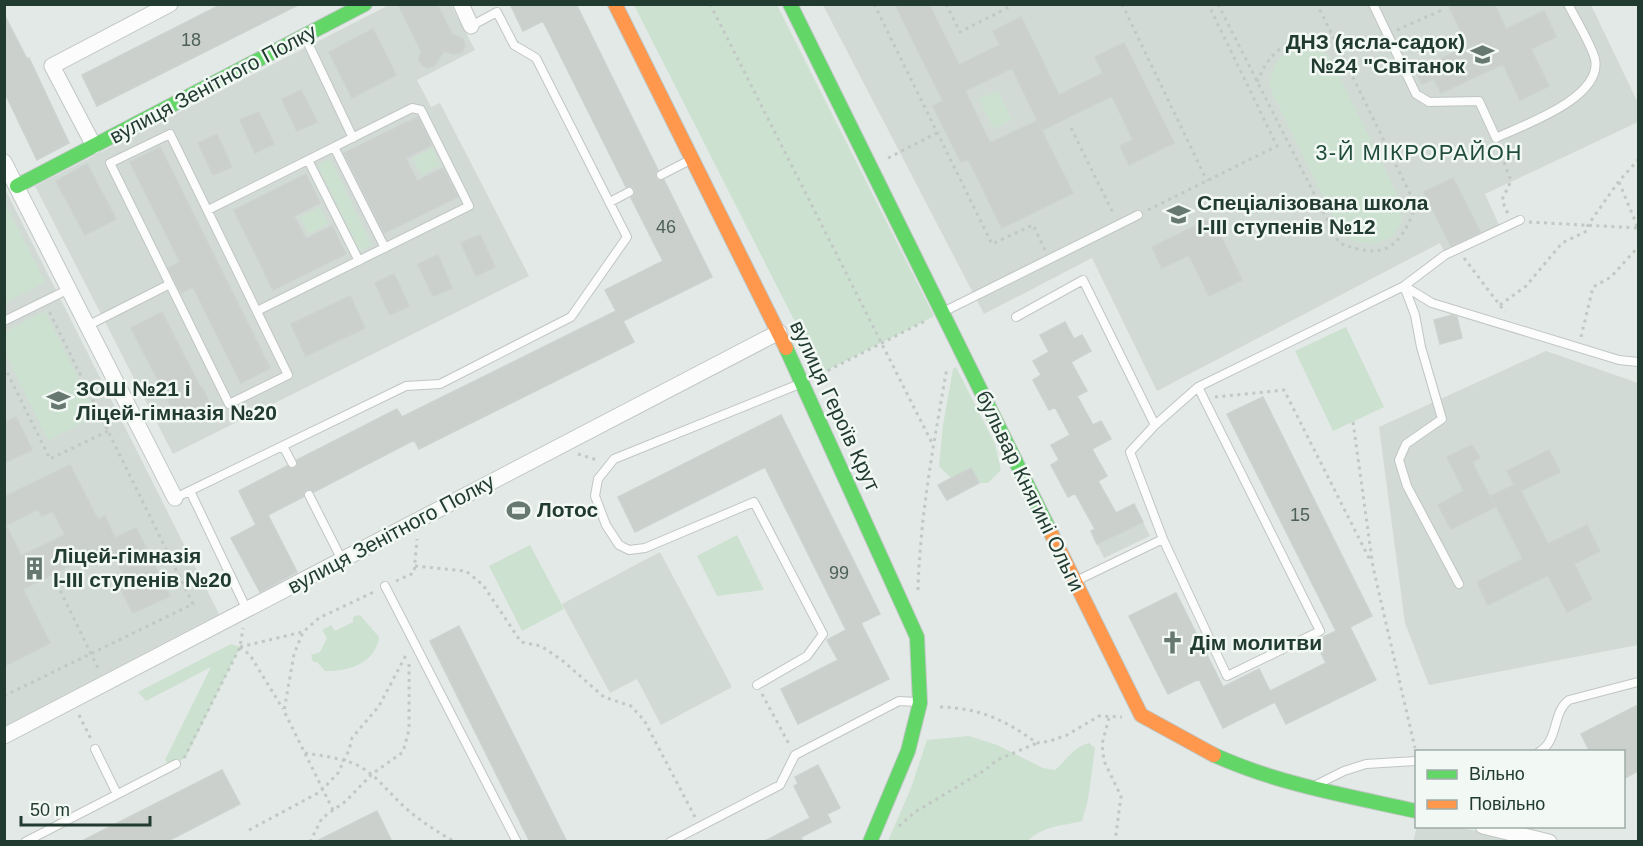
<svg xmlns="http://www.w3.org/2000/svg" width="1643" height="846" viewBox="0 0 1643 846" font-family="Arial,sans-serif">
<rect width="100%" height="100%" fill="#e3e9e6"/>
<!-- built -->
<path fill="#d2dad5" d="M389 5H451L475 50 417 80 431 107 440 103 529 276 173 454 35 186Z
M823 5H1591L1638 103V122L1485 194 1499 225 1444 251 1440 243 1157 391 1092 258 984 314Z
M4 187 219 614 5 726H4Z
M1546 351 1638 383V645L1429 685 1405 623 1379 427Z
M1134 504 1150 536 1104 558 1091 531 1099 527 1097 522Z
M660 552 732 687 661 725 637 679 610 693 562 604Z
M1417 826 1458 827 1521 841 1413 842Z"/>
<!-- green -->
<path fill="#cde1d1" d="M634 5H777L934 316 821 373Z
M1315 46 1330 57 1402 204 1401 223 1392 237 1375 244 1356 242 1340 232 1269 86C1275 55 1284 50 1315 46Z
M998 91 1012 120 994 129 979 99Z
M432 148 441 165 421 175 413 158Z
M330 159 372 245 360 251 317 165Z
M5 203 45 282 5 303H4Z
M320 207 328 224 308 234 300 217Z
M45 311 97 416 48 440 5 353V332Z
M1346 327 1384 407 1333 431 1295 351Z
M956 367 995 444 1001 470 988 483H979L971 468 951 478 939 466 943 425 953 369Z
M737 535 764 590 717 596 697 556Z
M530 545 564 609 522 631 489 566Z
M357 615 361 616 379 637C376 663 348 672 325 671L317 662H313L311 655 320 652 327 638 322 630 331 625 335 631 353 622V617Z
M231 644 240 647 186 757 176 764 169 765 165 760 211 667 146 701 138 692Z
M969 736 997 745 1043 768 1055 770C1067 760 1073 747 1089 743L1095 748 1088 800 1082 821C1062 826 1042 826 1028 841H888L911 788 927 740Z"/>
<!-- building -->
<path fill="#cbd0cd" stroke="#ccd2cf" stroke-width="1.5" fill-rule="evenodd" d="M222 4H300L97 106 82 75Z
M398 4H437L452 34 463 39 465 46 462 52 453 54 444 51 434 66 428 68 422 65 419 60 421 51Z
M510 4H576L658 170 656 172 655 177 658 180H664L712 277 623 321 634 342 419 449 414 440 314 492 307 489 304 492 303 497 268 515 297 572 260 592 231 538 256 525 239 491 287 466 294 469 297 466V460L397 409 402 417 616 311 605 290 663 261 631 198 634 195 635 190 632 187H626L543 21 523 31Z
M895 4H929L959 65 1000 45 993 31 1021 17 1059 95 1103 73 1095 57 1124 43 1174 143 1129 165 1120 146 1133 140 1112 96 1042 130 1012 68 965 91 990 143 1037 121 1073 193 1002 228 968 159 961 162 933 106 943 101Z
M1448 4H1494L1506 29 1544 11 1556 37 1531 49 1549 86 1520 100 1503 64 1441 93 1434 79 1422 84 1416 71 1468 46Z
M4 14 27 59 29 58 69 143 37 160 4 91Z
M373 29 396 75 352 98 329 52Z
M301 90 317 122 297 131 282 99Z
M259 112 274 144 255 153 240 120Z
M418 117 432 145 406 158 417 181 443 168 458 197 384 233 344 153Z
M217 134 232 167 213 175 198 143Z
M160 147 270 368 241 383 193 287 181 293 168 268 180 262 130 162Z
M87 164 116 219 85 235 56 181Z
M306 174 320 203 294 216 306 239 332 226 346 254 273 290 234 210Z
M1453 178 1480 232 1451 246 1424 192Z
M1212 218 1242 280 1209 296 1189 255 1162 268 1152 247Z
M480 235 495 267 476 276 461 243Z
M438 255 452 288 433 296 418 264Z
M394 274 409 306 390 315 375 283Z
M350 296 365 328 306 356 291 324Z
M162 312 200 387H202L211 406 179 421 131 328Z
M1452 315 1457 317 1462 338 1440 344 1434 320Z
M1065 322 1074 339 1082 335 1091 351 1071 362 1087 391 1077 396 1093 425 1101 421 1111 439 1092 449 1107 476 1098 481 1116 513 1134 504 1143 522 1097 544 1091 531 1095 529 1075 493 1068 497 1051 465 1059 460 1051 445 1070 435 1055 407 1049 410 1033 380 1041 375 1033 361 1049 352 1040 335Z
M1263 397 1372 616 1350 627 1376 680 1286 724 1275 702 1223 728 1199 679 1168 694 1129 616 1176 593 1223 687 1259 669 1270 691 1326 663 1315 641 1336 631 1227 414Z
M781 415 880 614 861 623 889 679 798 724 781 689 838 660 827 640 846 630 765 467 635 532 618 497Z
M16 417 32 450 4 463V423Z
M1472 445 1480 458 1472 462 1495 507 1451 529 1438 505 1464 491 1447 457Z
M1549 450 1560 472 1521 491 1548 544 1587 525 1600 551 1574 564 1592 599 1567 612 1548 575 1488 605 1477 582 1523 559 1491 496 1514 485 1507 471Z
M70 465 98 520 105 516 115 538 136 528 170 596 133 613 118 584 126 580 109 546 23 589 50 643 4 666V497ZM38 509 42 516 53 511 65 535 21 556 6 525Z
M971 468 979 483 947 500 938 485Z
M459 626 567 842H530L430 641Z
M1638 705V771L1623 779V752H1590L1581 734Z
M818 765 840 808 827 814 831 822 801 837 803 842H763L810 818 794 786 798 784 795 777Z
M222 770 240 804 166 842H80Z
M377 811 392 842H315Z"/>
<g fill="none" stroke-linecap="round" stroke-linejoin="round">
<defs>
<path id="lane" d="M1373 4 1416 94 1429 102 1479 101 1496 138C1523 125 1603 98 1595 59 1592 46 1575 18 1568 4
M305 37 353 138
M170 134 288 375 229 404 110 163Z
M334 147 385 248
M308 160 359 261
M661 175 690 160
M610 202 629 192
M208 210 412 108 421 110 469 206 257 311
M1520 220 1445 255 1404 286 1432 303 1619 360 1638 362
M943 312 1138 215
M1016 317 1083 280 1155 425
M4 321 69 289
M87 326 170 284
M1198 387 1320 631 1227 676 1163 539 1130 452 1155 425 1198 387 1404 286 1415 315 1421 347 1442 419 1406 444 1399 460 1407 486 1459 584
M283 446 292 463
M190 491 247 610
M309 495 342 560
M175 498 406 386 440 384 571 317 627 237 536 58 514 45 497 12 471 26
M1078 580 1163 539
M385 586 517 842
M757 685 807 656 823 634 754 502 645 548 629 550 619 545 606 525 595 496 598 479 614 459 802 383
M95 749 117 794
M1539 752C1559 741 1552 712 1569 700L1638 682
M1318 784 1344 771 1366 764 1416 761
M25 842 176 764
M670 842 780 785 795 755 899 701 917 702"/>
<path id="street" d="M461 4 471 26
M94 146 52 66 170 4
M4 162 175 498
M4 736 779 332
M1483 826 1549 842"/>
<path id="fast" d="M790 4 1052 535
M17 186 365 4
M786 348 917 637 920 703 908 751 870 842
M1214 755C1278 784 1348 796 1416 811"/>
<path id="slow" d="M615 4 786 348
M1052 535 1141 715 1214 755"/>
</defs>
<!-- lane casing -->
<use href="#lane" stroke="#c0c6c3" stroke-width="10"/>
<!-- street casing -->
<use href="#street" stroke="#c0c6c3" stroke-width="17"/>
<!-- fast casing -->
<use href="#fast" stroke="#bfc6c3" stroke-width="16"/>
<!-- slow casing -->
<use href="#slow" stroke="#bfc6c3" stroke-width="16"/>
<!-- path -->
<path stroke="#c0c9c4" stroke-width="3" stroke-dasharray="3 4.5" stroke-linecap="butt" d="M710 4 933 445
M874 4 992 244 1033 225 1045 250
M946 4 960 32 1015 4
M1122 4 1207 181
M1218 4 1339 243C1384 260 1399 250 1416 206L1317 4
M1397 30 1442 10
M1257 82C1268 56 1284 37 1315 39 1323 39 1331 44 1338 47
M1071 128 1114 215
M1499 148 1511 181 1502 200 1508 214
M888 158 937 133
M1619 182 1638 228
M1148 210 1277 146 1208 4
M1529 222 1638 228
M1464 258 1505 312
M1500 305 1526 286 1562 243 1587 231 1588 225 1619 181 1638 160
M1581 337 1593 287 1611 277 1638 247
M4 366 50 459 108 431
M821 374 925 321
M1215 397 1284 390 1371 562
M1353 422 1373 567 1415 748
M578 454 597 460
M415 566 466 571 483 585 521 642 541 646 563 661 604 697 631 706 644 720 695 817
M396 581 414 573 417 539
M57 584 98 668
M918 590C920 516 934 441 947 368
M240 647 250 655 283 709
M240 647 302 632
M762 694 789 744
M4 696 193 604 49 311
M940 707C980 708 1005 720 1037 743L1050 741 1067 735 1099 716 1122 717
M79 715 91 739
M1109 718 1102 744 1104 761 1121 796 1115 842
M305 753C323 756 343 758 359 766 379 777 391 796 408 810 423 823 438 832 455 842
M184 758 240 647 243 628
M333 810 284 711 294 654 303 632 319 618 376 591
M899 826 915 812 985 770 997 760 1037 743
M249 830 320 792 338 773 349 750 352 738 379 706 406 655
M310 842 322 818 346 801 372 774 403 752 409 730V661"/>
<!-- lane -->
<use href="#lane" stroke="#fbfcfb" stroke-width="8"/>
<!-- street -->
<use href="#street" stroke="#fbfcfb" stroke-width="15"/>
<!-- fast -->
<use href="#fast" stroke="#63d668" stroke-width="14"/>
<!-- slow -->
<use href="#slow" stroke="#ff974d" stroke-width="14"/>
</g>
<!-- icons -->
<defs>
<symbol id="school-bare" viewBox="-9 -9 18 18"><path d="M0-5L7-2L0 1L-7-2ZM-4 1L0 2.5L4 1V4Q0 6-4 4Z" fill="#667870" stroke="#f2f8f4" stroke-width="2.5" paint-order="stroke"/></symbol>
<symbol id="stadium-bare" viewBox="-9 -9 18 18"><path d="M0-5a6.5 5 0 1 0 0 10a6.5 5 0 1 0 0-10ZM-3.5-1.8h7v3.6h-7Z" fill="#667870" stroke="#f2f8f4" stroke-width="2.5" paint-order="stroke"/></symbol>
<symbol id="building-bare" viewBox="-9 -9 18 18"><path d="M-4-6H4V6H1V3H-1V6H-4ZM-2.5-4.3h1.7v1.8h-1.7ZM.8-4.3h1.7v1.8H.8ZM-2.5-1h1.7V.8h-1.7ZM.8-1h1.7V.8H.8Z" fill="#667870" stroke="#f2f8f4" stroke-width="2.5" paint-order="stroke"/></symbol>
<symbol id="church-bare" viewBox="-9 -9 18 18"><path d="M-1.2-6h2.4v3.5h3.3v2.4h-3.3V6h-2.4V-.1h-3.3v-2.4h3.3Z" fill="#667870" stroke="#f2f8f4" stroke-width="2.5" paint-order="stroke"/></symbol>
</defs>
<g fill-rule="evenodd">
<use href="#school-bare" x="1466" y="38" width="33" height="33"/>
<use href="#school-bare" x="1162" y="198" width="33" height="33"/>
<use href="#school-bare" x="42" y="384" width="33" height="33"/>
<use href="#stadium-bare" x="502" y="494" width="33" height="33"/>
<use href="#building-bare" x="18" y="552" width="33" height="33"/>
<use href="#church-bare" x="1156" y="626" width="33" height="33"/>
</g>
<g text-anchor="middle" stroke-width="5" stroke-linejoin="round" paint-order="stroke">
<!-- number labels -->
<g font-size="18" fill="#4d6159">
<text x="191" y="46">18</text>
<text x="666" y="233">46</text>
<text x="1300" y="521">15</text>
<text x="839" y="579">99</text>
</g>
<!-- poi labels -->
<g font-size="21" font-weight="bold" fill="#223b31" stroke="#f2f8f4" text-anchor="start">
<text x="1465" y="49" text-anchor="end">ДНЗ (ясла-садок)<tspan x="1465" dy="24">№24 "Світанок</tspan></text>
<text x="1197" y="210">Спеціалізована школа<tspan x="1197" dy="24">І-ІІІ ступенів №12</tspan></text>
<text x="76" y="396">ЗОШ №21 і<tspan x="76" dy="24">Ліцей-гімназія №20</tspan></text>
<text x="537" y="517">Лотос</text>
<text x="53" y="563">Ліцей-гімназія<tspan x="53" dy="24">I-III ступенів №20</tspan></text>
<text x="1190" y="650">Дім молитви</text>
</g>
<!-- street labels -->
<g font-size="21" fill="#223b31" stroke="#f2f8f4">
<text transform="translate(213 84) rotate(-28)" y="7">вулиця Зенітного Полку</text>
<text transform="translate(835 406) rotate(65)" y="7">вулиця Героїв Крут</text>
<text transform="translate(1030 491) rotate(64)" y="7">бульвар Княгині Ольги</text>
<text transform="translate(391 534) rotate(-28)" y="7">вулиця Зенітного Полку</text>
</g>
<!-- neighbourhood labels -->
<g font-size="22" letter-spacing="1.5" fill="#1f4c3b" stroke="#f2f8f4">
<text x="1419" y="160">3-Й МІКРОРАЙОН</text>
</g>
</g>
<!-- border -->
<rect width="1643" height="846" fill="none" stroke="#223b31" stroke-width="12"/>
<!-- legend -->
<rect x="1415" y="750" width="210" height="78" fill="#f2f8f4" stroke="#9faca6" stroke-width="1.5"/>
<rect x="1427" y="770" width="30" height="9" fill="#63d668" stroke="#9faca6" stroke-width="1.5"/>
<text x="1469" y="780" font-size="18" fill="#223b31">Вільно</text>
<rect x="1427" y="800" width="30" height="9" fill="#ff974d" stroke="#9faca6" stroke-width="1.5"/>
<text x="1469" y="810" font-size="18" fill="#223b31">Повільно</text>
<!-- scale -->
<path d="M21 816v9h129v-9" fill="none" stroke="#223b31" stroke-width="3"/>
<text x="30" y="816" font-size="18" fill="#223b31" stroke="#f2f8f4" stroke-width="4.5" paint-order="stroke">50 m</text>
</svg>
